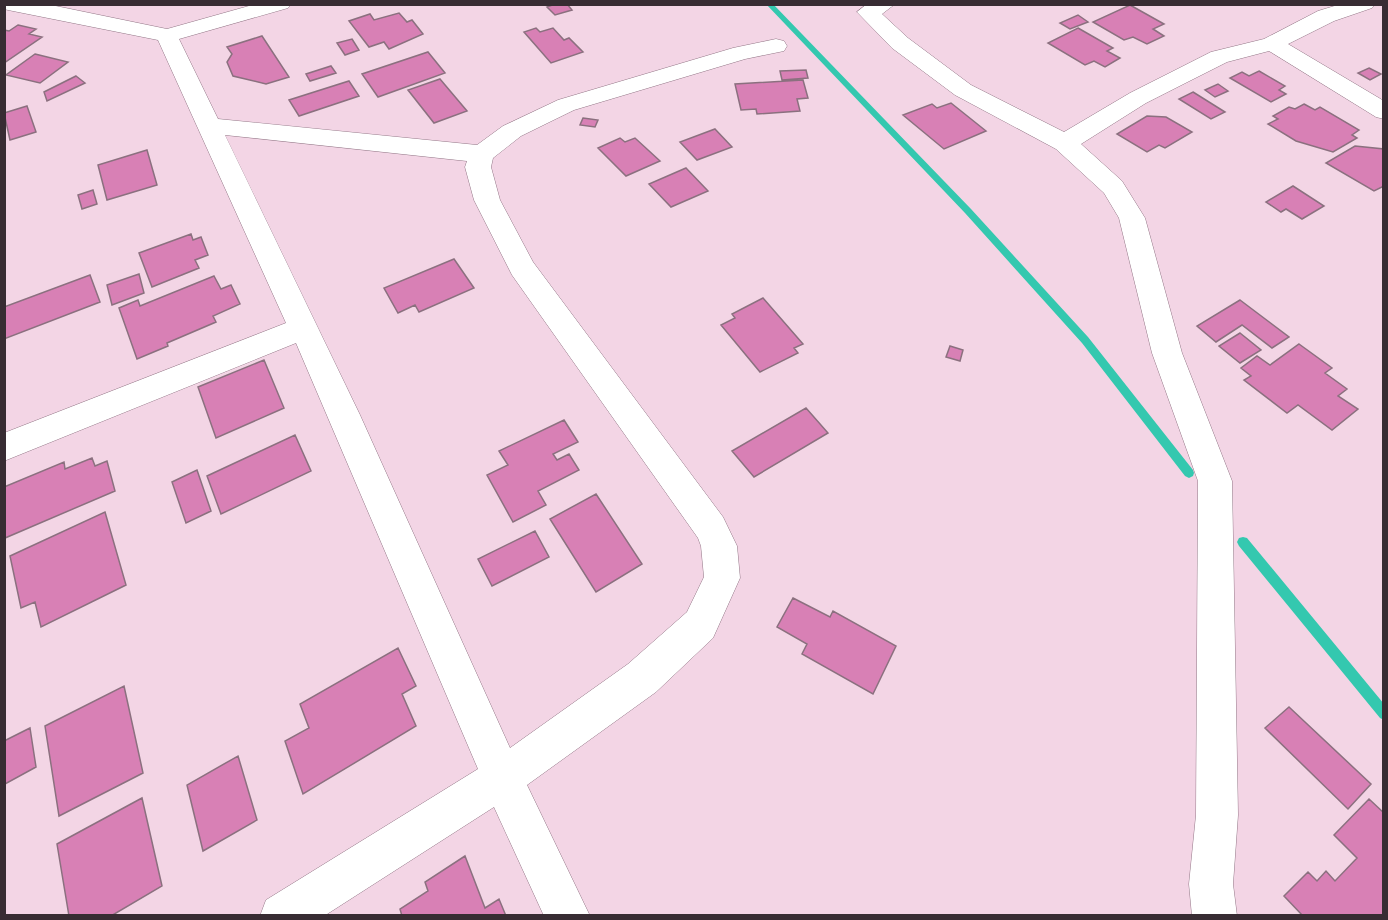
<svg xmlns="http://www.w3.org/2000/svg" width="1388" height="920" viewBox="0 0 1388 920" font-family="'Golos Text',sans-serif">
<rect width="100%" height="100%" fill="#f3d5e5"/>
<g fill="none" stroke-linecap="round" stroke-linejoin="round">
<!-- stream -->
<path fill="#34c8af" fill-rule="evenodd" d="M766 4H773L971 209 1088 337 1193 470 1194 473 1193 476 1189 478 1185 476 1082 343 965 213Z
M1243 537 1247 538 1384 704V720L1380 718 1239 546 1237 542 1239 538Z"/>
</g>
<!-- building -->
<path fill="#d880b5" stroke="#8b707f" stroke-width="1.5" d="M555 4H567L572 10 555 15 547 7Z
M1130 5 1164 24 1153 29 1164 36 1147 44 1133 37 1124 40 1093 22Z
M399 13 407 22 412 20 423 34 389 49 384 42 369 47 349 21 370 14 374 20Z
M1078 15 1088 22 1070 29 1060 23Z
M18 25 36 29 29 34 42 37 4 63V30L9 31Z
M536 28 540 32 553 28 564 40 569 38 583 52 551 63 524 32Z
M1078 28 1113 48 1107 51 1120 58 1105 67 1094 61 1085 65 1048 43Z
M262 36 289 77 266 84 233 76 227 62 232 54 227 47Z
M352 39 359 50 345 55 337 43Z
M428 52 445 73 378 97 362 74Z
M35 54 68 62 40 83 6 75Z
M331 66 336 73 310 81 306 74Z
M1369 68 1381 74 1370 80 1358 73Z
M806 70 808 78 782 80 780 71Z
M1259 71 1285 86 1279 90 1286 94 1271 102 1230 78 1242 72 1249 76Z
M76 76 85 83 47 101 44 92Z
M440 79 467 111 434 123 408 90Z
M803 80 808 98 797 99 800 111 757 114 756 109 741 110 735 84Z
M349 81 359 96 299 116 289 100Z
M1218 84 1228 91 1215 97 1205 90Z
M1193 92 1225 112 1211 119 1179 99Z
M951 103 986 131 944 149 903 115 932 104 937 108Z
M1304 104 1315 110 1320 107 1359 130 1352 135 1357 138 1333 152 1296 141 1268 124 1278 119 1273 116 1289 107 1295 109Z
M27 106 36 132 10 140 4 113Z
M1147 116 1166 117 1192 132 1165 148 1159 145 1147 152 1117 134Z
M583 118 598 120 595 127 580 125Z
M715 129 732 147 697 160 680 142Z
M620 138 625 142 635 138 660 161 626 176 598 148Z
M1355 146 1384 149V186L1374 191 1326 163Z
M147 150 157 185 107 200 98 165Z
M686 168 708 191 671 207 649 184Z
M1293 186 1324 206 1302 219 1286 209 1281 212 1266 202Z
M93 190 97 204 82 209 78 195Z
M191 234 193 240 201 237 208 255 195 260 199 268 152 287 139 253Z
M454 259 474 288 419 312 415 305 398 313 384 288Z
M139 274 144 293 112 305 107 285Z
M90 275 100 302 4 339V307Z
M214 276 221 289 231 285 240 304 213 316 216 322 167 343 168 346 137 359 119 308 138 300 140 306Z
M763 298 803 344 794 348 798 353 760 372 721 325 735 318 732 314Z
M1240 300 1289 337 1272 348 1242 325 1216 342 1197 326Z
M1240 333 1261 350 1240 363 1219 346Z
M1299 344 1332 368 1325 373 1347 389 1338 396 1358 409 1332 430 1298 405 1287 413 1244 380 1251 376 1241 368 1257 356 1270 365Z
M950 346 963 350 960 361 946 357Z
M264 360 284 408 216 438 198 387Z
M806 408 828 433 754 477 732 451Z
M564 420 578 442 553 454 557 460 569 454 579 470 538 491 546 505 513 522 487 475 508 465 499 451Z
M295 435 311 471 221 514 207 476Z
M92 458 95 466 107 461 115 491 5 538 4 487 64 462 65 469Z
M197 470 211 511 186 523 172 482Z
M596 494 642 564 596 592 550 519Z
M105 512 126 585 41 627 35 602 21 608 10 556Z
M535 531 549 557 492 586 478 559Z
M793 598 830 617 833 611 896 646 873 694 802 654 807 644 777 627Z
M398 648 416 686 402 694 416 726 303 794 285 741 309 728 300 704Z
M124 686 143 773 59 816 45 726Z
M1289 707 1371 784 1348 809 1265 728Z
M30 728 36 767 5 784 4 741Z
M238 756 257 820 203 851 187 785Z
M142 798 162 886 111 916H69L57 844Z
M1369 799 1384 813V916H1303L1284 896 1308 872 1317 881 1326 871 1335 881 1357 858 1334 835Z
M465 856 485 908 499 899 506 916H402L400 909 428 891 425 882Z"/>
<g fill="none" stroke-linecap="round" stroke-linejoin="round">
<defs>
<path id="minor" d="M4 4H46L167 29 256 4H291L288 8 179 39 218 119 477 145 503 126 558 100 733 48 776 39 784 41 787 46 784 51 745 59 574 110 521 136 493 158 491 167 500 200 533 262 723 517 737 546 740 578 713 638 656 692 527 785 590 916H544L494 807 324 916H260L266 900 478 769 296 343 4 461V433L286 323 158 40 8 10 4 9ZM225 135 467 161 465 167 474 200 512 275 698 538 701 546 704 577 687 612 628 664 510 748 360 415Z
M867 4H895L882 14 908 38 971 85 1064 132 1130 93 1211 52 1264 39 1318 11 1341 4H1375L1372 8 1334 21 1288 44 1384 101V119L1376 117 1269 51 1227 62 1146 103 1081 144 1122 181 1145 218 1182 353 1232 481 1238 815 1233 884 1237 916H1192L1189 884 1196 815 1198 481 1152 353 1119 218 1104 193 1056 149 955 95 892 48 857 12Z"/>
</defs>
<!-- minor casing -->
<use href="#minor" stroke="#937787" stroke-width="1"/>
<!-- minor -->
<use href="#minor" fill="#fff" fill-rule="evenodd"/>
</g>
<!-- border -->
<rect width="1388" height="920" fill="none" stroke="#382c33" stroke-width="12"/>
</svg>
